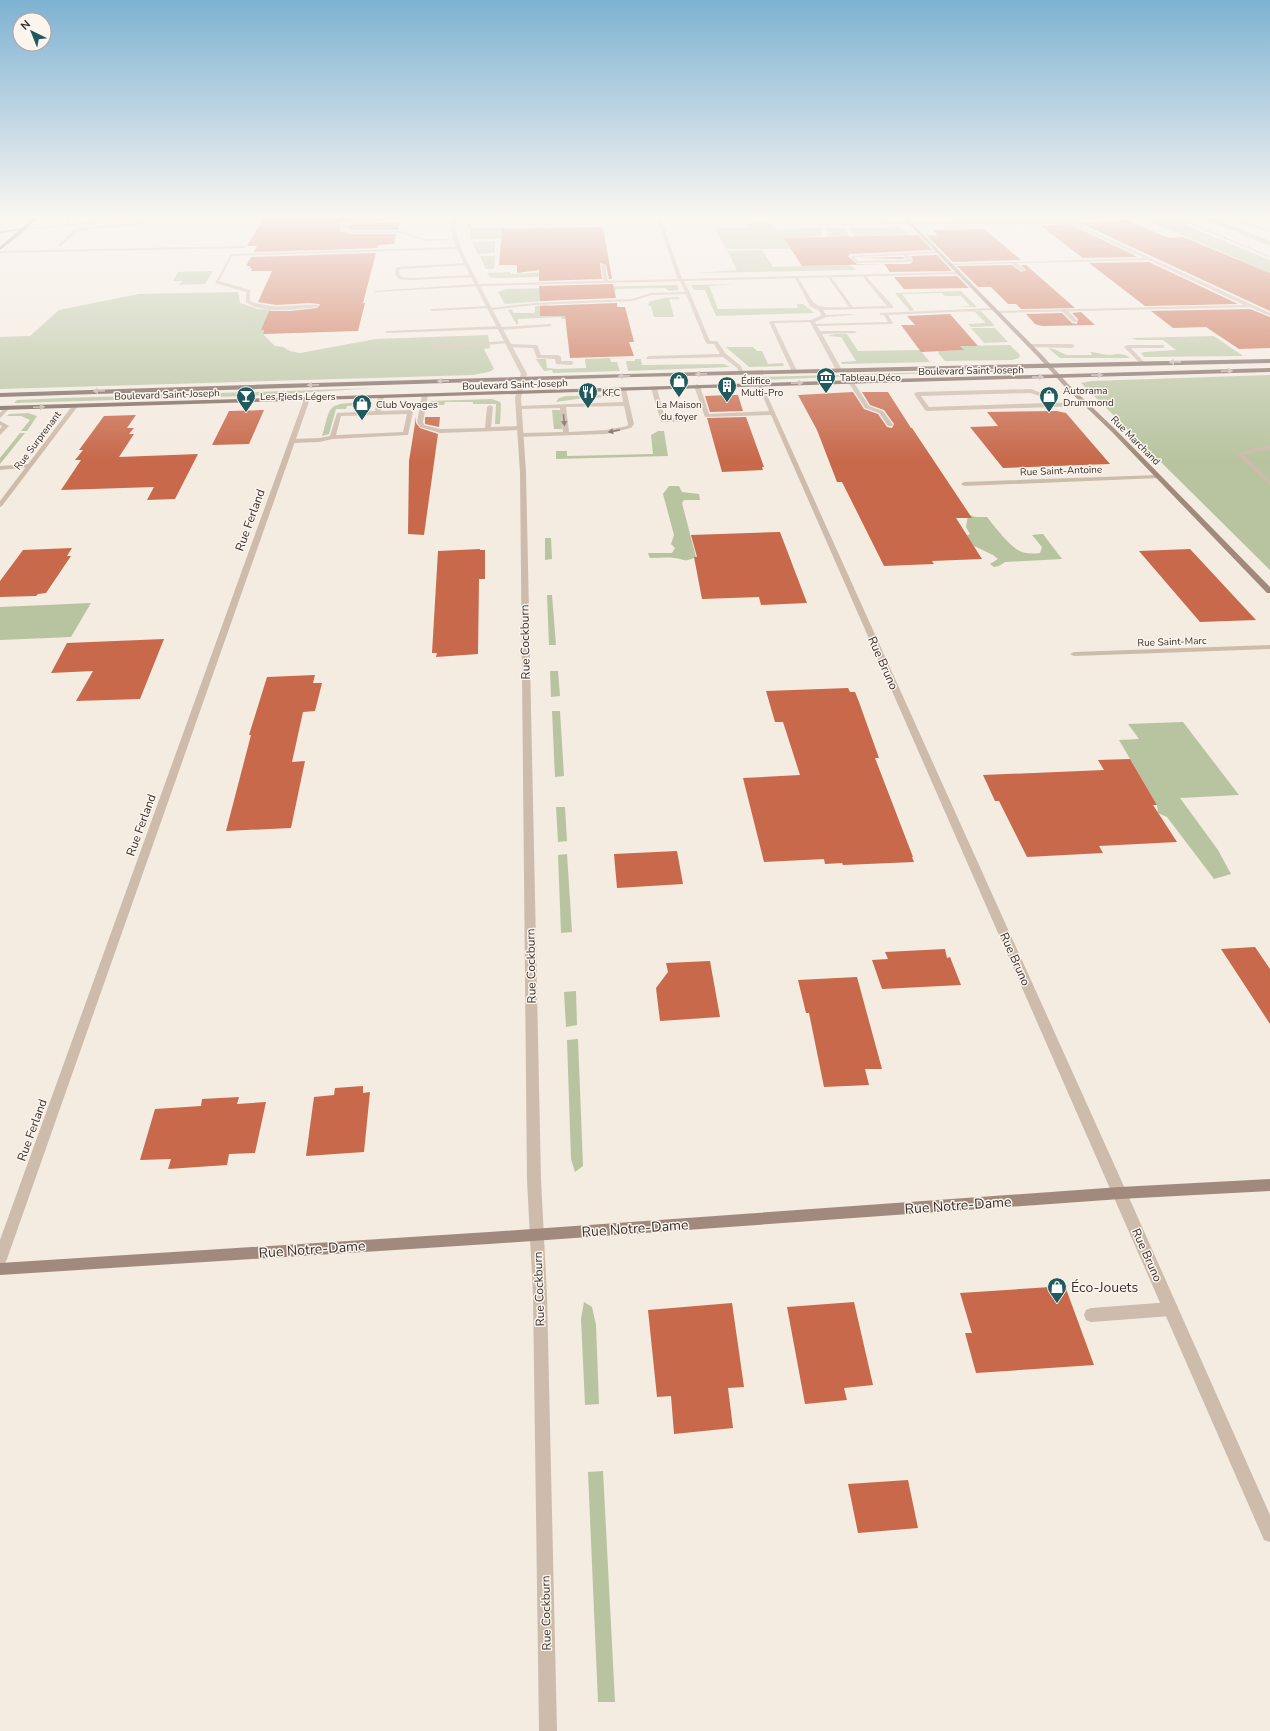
<svg xmlns="http://www.w3.org/2000/svg" width="1270" height="1731" viewBox="0 0 1270 1731" font-family="'Nunito Sans',sans-serif">
<rect width="100%" height="100%" fill="#f4ebe1"/>
<!-- green -->
<path fill="#b8c4a0" d="M1143 218H1168L1270 260V273Z
M1198 218H1213L1270 241V246L1224 227Z
M467 221 470 222V228L547 227V228L503 229 501 239H471L470 228H468Z
M770 222 774 229 823 228 821 236 785 238 791 249H726L715 228H749L748 223Z
M901 227 913 240 855 237 848 228Z
M827 228H844L850 237H827Z
M495 241V253L478 254 472 242Z
M762 250 773 267 847 265 853 267 856 270 696 273 737 270 727 251Z
M480 256H495L494 269H486Z
M213 271 205 284 179 285 182 281H173L178 272Z
M510 272V274L550 272 600 275 498 278 490 277 487 273Z
M736 284 709 286 718 309 798 308 797 304H803L814 313 716 316 705 290H694L691 285Z
M677 285 679 290 669 291 665 288 616 289 615 292 556 300 505 304 498 292 506 289Z
M961 291 977 307H957L970 306 961 296H945L942 293 902 294 914 310 910 311 895 293Z
M238 292 240 303 258 309 271 310 266 320 263 334 275 346 283 347 290 351 300 353 376 339 488 335 490 348 484 349 494 369 489 372 473 375 0 389V337L30 336 59 310 139 294Z
M678 297 680 299H669L674 317H654L651 306H648L649 302 663 298Z
M548 305V309H540L541 316H565V319H561V317L518 319V323L517 325 508 310 512 309 513 313H535V306Z
M981 311 995 326 971 327 968 324 986 323 975 312H961Z
M995 328 1008 342 984 343 971 328Z
M835 334H847L858 351 920 350 930 362 842 364 841 362 856 361 841 337 827 336Z
M1214 336 1243 356 1144 357 1141 353 1144 352 1176 350 1163 340H1137L1131 338Z
M1010 345 1020 355 1019 358 1012 360 945 361 938 353H939L938 351 963 350 960 346Z
M726 347H753L757 351H762L768 364 783 363 784 366 749 367Z
M1048 348 1054 349 1066 355H1092L1090 352C1095 352 1097 353 1102 354 1112 357 1121 350 1130 358H1060Z
M610 358 611 362H617L620 371 553 373 552 370 544 371 536 359H546L547 368 557 369 586 368 585 359Z
M635 359H641L642 365 724 364 730 367 628 371 626 361H635Z
M932 372V373L761 380 757 379 760 377Z
M1270 375V570L1081 383 1091 381Z
M376 388 249 396 14 403 17 400 63 398Z
M614 395V397L584 398 556 402 559 398 566 396Z
M492 399 500 402 501 404 500 424H495L496 404H473V402H445L444 405H430V401Z
M371 403 368 405 347 406 346 409H336L329 434 322 436C325 428 326 416 331 409 336 401 361 403 371 403Z
M552 410H561L562 429H554Z
M28 413 37 416 27 431H21L30 420 21 416H7L9 414Z
M658 431H664L668 456 556 459V451H567V456L653 454 651 435Z
M20 433H25L0 464V458Z
M669 486H679L682 492 699 494 700 500H684L682 503 696 557C684 563 685 559 674 558 666 557 658 558 650 558L648 553H672L675 548 671 544 674 535 663 494Z
M968 515 976 517H987C994 526 1009 545 1018 550 1024 554 1033 554 1040 553L1042 547 1032 535 1043 534 1062 559 1005 562 999 566 994 567 990 564 998 559 993 555 974 546 972 544H960V539L970 534 966 527Z
M545 538H551L552 559 545 560Z
M547 595H552L556 645H549Z
M91 603 71 637 0 640V607Z
M550 671H558L560 696 551 697Z
M552 711H560L564 776 555 777Z
M1183 722 1239 795 1180 798 1218 850 1231 874 1214 879 1167 817 1158 813 1157 805 1119 740 1139 739 1128 724Z
M556 807H565L567 841 558 842Z
M567 854 572 932 561 933 558 855Z
M576 991 577 1025 566 1027 564 992Z
M578 1039 583 1166 575 1172 571 1159 567 1040Z
M584 1302 592 1307 596 1325 599 1404 585 1405 581 1319Z
M603 1471 615 1702H598L588 1472Z"/>
<!-- building -->
<path fill="#c8694b" d="M293 218H376L350 220 342 223 339 231 352 234H396L394 244 378 245 377 248 254 252 257 246H247L263 219Z
M1127 220 1169 238 1183 237 1270 273V311L1080 223Z
M399 222 398 230H352L346 228 352 224Z
M1069 224 1138 257 1083 258 1041 226Z
M603 227 612 279H609L606 265 601 263 600 264 602 279 539 281V270L517 273V265H499L502 229Z
M984 229 1021 260 953 262 926 235H938L933 230Z
M918 235 932 250 850 254 848 256 857 264H910L913 261 911 256 937 255 952 271 890 272 884 264 802 266 784 238Z
M376 253 363 303H365L358 331 263 334 264 330H261L269 311H290L317 308 320 305 319 304 310 303 276 305 258 302 272 271H251L252 268H249L251 266H246L251 257Z
M903 257 904 259 858 258Z
M1149 262 1238 304 1145 306 1089 263Z
M1012 265 1021 272 1026 270 1021 265H1026L1075 308 1021 309 1016 304H1008L991 287H978L957 266Z
M957 276 969 288 904 289 894 277Z
M613 284 616 298 540 301 539 286Z
M617 303V307H625L634 342H629L634 356 570 358 565 316H540V306Z
M1250 309 1270 317V348L1239 349 1206 327 1173 328 1151 311Z
M1081 312 1095 325 1042 326 1035 324 1026 314 1062 313 1072 323 1077 324 1078 319 1072 313Z
M950 314 978 346H960L964 350 921 352 901 325H915L907 316Z
M853 392 864 409 878 414 887 427 892 428 894 424 884 410 870 405 862 392H888L911 428H912L972 518H956L982 559 932 561 934 564 884 566 842 482H837L817 430 798 395Z
M728 395H738L743 411 710 412 705 396Z
M264 410 249 444 212 445 229 411Z
M1057 411 1066 413 1110 464 1003 468 970 427 998 426 987 412Z
M136 415 127 428H134L129 434H134L119 457 198 454 175 499 147 500 154 487 61 490 81 460H75L83 450H79L104 416Z
M416 417V423L420 428 438 434 424 535 408 534 409 461Z
M425 417H440L439 427 425 424Z
M746 417 764 467H762L763 470 722 472 707 418Z
M780 532 807 603 761 605 759 597 702 599 694 557H697L691 535Z
M72 548 67 556H71L46 593 38 594 36 596 0 597V581L23 550Z
M480 549V550H485V579H479L478 654 436 657 437 653H432L438 551Z
M1190 549 1256 620 1200 622 1139 551Z
M164 639 140 699 76 701 93 671 51 673 67 643Z
M315 675 313 683H322L315 711 303 712 292 762 305 761 291 828 226 831 251 735H249L267 677Z
M848 688 850 692H855L859 702 879 758H875L913 857H912L914 862 843 865 842 863 825 864 824 859 764 862 743 778 800 775 783 722H775L766 691Z
M1130 759 1157 805H1153L1177 842 1099 846 1103 853 1027 857 999 801H995L983 775 1104 770 1098 760Z
M677 851 683 884 617 888 614 854Z
M1255 947 1270 969V1024L1221 949Z
M945 949 947 958 950 957 961 985 882 989 872 960 888 959 885 952Z
M710 961 720 1017 660 1021 656 988 668 972 666 963Z
M857 977 882 1069H865L869 1085 824 1087 809 1013H806L798 980Z
M363 1086V1093L370 1092 364 1152 306 1156 314 1097 334 1095 335 1088Z
M239 1097 237 1104 266 1102 255 1153 229 1154 227 1165 168 1169 171 1159 140 1160 155 1109 201 1106 202 1099Z
M1065 1286 1094 1365 976 1373 965 1333H972L960 1293Z
M854 1302 873 1385 844 1388 847 1400 805 1404 787 1307Z
M732 1303 744 1387 728 1388 733 1428 674 1434 671 1396 657 1397 648 1310Z
M908 1480 918 1528 858 1533 848 1484Z"/>
<g fill="none" stroke-linecap="round" stroke-linejoin="round">
<!-- lane -->
<path fill="#cdbbac" fill-rule="evenodd" d="M66 218H73L70 219 71 225H69Z
M137 218H139L141 223 144 224 212 223 139 225 81 230 76 232 61 246 58 245 74 230 81 228 137 223Z
M405 218H431L352 223 346 226 344 229 352 231H401L425 239H456L425 241 401 233H352L340 230 343 224 351 221Z
M452 218H515L453 220Z
M549 218H553L552 223H550Z
M657 218H661L682 279C687 282 705 331 710 341H717L726 354 741 366 744 374H740L737 368 723 357 647 359 646 358 649 356 720 354 714 344H708L706 343 686 294 651 295 632 301 534 305 491 310 489 308 432 311 430 310 432 309 489 306 491 308 534 303 632 299 651 293 685 292 680 281 678 280Z
M1228 218H1234L1270 230V232Z
M245 246 246 248 0 253V251Z
M458 247 459 249 232 256 219 281 250 290V301C273 311 296 303 319 305L317 307C296 309 264 315 246 302V292L215 283 231 254Z
M938 251 939 253 908 255 912 261 910 262 857 263 850 256ZM904 255 907 260 858 261 855 257Z
M1013 262H1015L1025 270 1021 271 1013 264Z
M466 263 467 265 400 269 399 274 402 277 411 278 472 275 474 277 411 280 399 279 395 274 396 268 398 267Z
M601 264 605 265 608 283 604 282Z
M865 275 893 306V308L823 310 826 315 851 314 853 315 826 317 815 322 816 324 888 322 884 315H879L881 313 993 308 995 309 993 310 888 315 893 323 891 324 817 326 820 331H855L857 332 855 333 822 334 842 370 839 372 836 370 810 322 774 323 797 371 792 372 769 322 771 321 811 320 822 315 818 310 810 306 794 276 798 277C817 309 811 308 849 307L828 277 830 276 853 307 887 306 863 277Z
M477 284 479 286 376 292 374 291Z
M1062 309H1066L1077 320V322H1073L1062 311Z
M550 324 552 326 501 330 499 329 387 333 385 332 387 331 500 326 502 327Z
M508 341 510 343 431 349 428 347 431 345Z
M511 344 537 345 541 355H558L561 357V361H571L574 363 571 365 556 364 555 359 537 358 533 348 509 347Z
M1030 344H1072L1075 346 1072 348 1028 347Z
M1165 345 1163 348H1131L1145 363 1142 365 1124 347 1127 345Z
M849 381H853L869 406 883 411 893 425 892 426H888L879 413 865 408 848 382Z
M697 384 700 386 709 414 771 411 774 413 771 415 705 417 694 386Z
M654 386 657 388 665 419 694 418 697 420 696 421 661 422 651 388Z
M621 388 626 389 634 424 631 428 606 434 520 437 517 435 520 433 563 432 560 408 519 409 516 407 517 406 623 402ZM624 406 628 424 627 426 606 430 569 432 566 407Z
M1031 389 1044 394 1054 403 1085 402 1088 404 1085 406 927 411 925 410 914 394 917 392ZM1030 393 1040 396 1048 403 929 407 921 396Z
M425 393 428 395 423 422 424 425 440 429 485 428 487 407 490 405 493 407 491 427 520 426 523 428 520 430 440 433 420 427 417 422 422 395Z
M381 395 384 397 381 411 410 410 413 412 408 435 333 439 319 442 292 443 289 441 292 439 319 438 330 436 337 413 375 411 378 397ZM407 414 403 432 336 435 341 416Z
M5 407 10 408 0 418V413Z
M0 421 9 426 0 435V429L2 426 0 425Z
M1270 446V450L1258 451 1244 455 1270 480V485L1238 456 1239 453 1257 447Z
M29 464 31 465V467L0 470V466Z
M1171 1302 1176 1304 1178 1309 1176 1314 1171 1316 1091 1322 1086 1320 1084 1315 1086 1310 1091 1308Z"/>
<!-- street -->
<path fill="#cdbbac" fill-rule="evenodd" d="M131 218H147L24 230 22 229Z
M451 218H455C457 247 466 259 479 284L959 272 961 273 959 274 480 286 527 374 521 398 526 472 541 1180 547 1295 557 1731H539L533 1295 527 1180 520 472 515 398 521 374 456 248 452 236Z
M1055 220 1071 221 1270 313V316L1250 307 996 313 994 311 1244 305 1149 260 950 265 948 264 1144 258 1069 223 787 225Z
M757 383 762 384 1127 1193 1270 1515V1542L1264 1540Z
M307 397 310 399 7 1259 5 1263 0 1265V1240L304 399Z
M73 405 78 406 2 506 0 507V501Z
M1158 475 1160 476V478L964 486 961 484 964 482Z
M1270 645V649L1074 656 1070 654 1074 652Z"/>
<!-- secondary -->
<path fill="#a18a7d" fill-rule="evenodd" d="M903 218H907L1043 356 1068 384 1116 430 1270 587V593H1267L1112 432 1064 386 1039 358Z
M25 228 24 230 0 233V231Z
M1270 1179V1191L1120 1199 489 1244 0 1275V1263L489 1232 1120 1187Z"/>
<!-- primary -->
<path fill="#7d675c" fill-rule="evenodd" d="M33 218H37L21 234 0 250V247Z
M1270 359V363L635 377 0 397V393C423 379 847 367 1270 359Z
M1270 368V372C847 383 423 397 0 410V406C423 394 847 380 1270 368Z"/>
<!-- rail -->
<path stroke="#3b302b" stroke-width="1.5" stroke-dasharray="0.5 1.5" stroke-linecap="butt" d="M1178 218 1270 257"/>
</g>
<!-- one-way arrows -->
<defs><path id="oneway-solid" d="M-6-.8H1V-3.2L6.5 0L1 3.2V.8H-6Z"/></defs>
<g fill="#c2b5ac">
<use href="#oneway-solid" transform="translate(1175 362) rotate(179)"/>
<use href="#oneway-solid" transform="translate(1227 371) rotate(-2)"/>
<use href="#oneway-solid" transform="translate(701 374) rotate(178)"/>
<use href="#oneway-solid" transform="translate(1097 375) rotate(-2)"/>
<use href="#oneway-solid" transform="translate(624 376) rotate(178)"/>
<use href="#oneway-solid" transform="translate(1038 377) rotate(-1)"/>
<use href="#oneway-solid" transform="translate(443 381) rotate(178)"/>
<use href="#oneway-solid" transform="translate(797 383) rotate(-1)"/>
<use href="#oneway-solid" transform="translate(313 385) rotate(178)"/>
<use href="#oneway-solid" transform="translate(99 391) rotate(178)"/>
<use href="#oneway-solid" transform="translate(39 407) rotate(-2)"/>
</g>
<g fill="#7d6f65">
<use href="#oneway-solid" transform="translate(564 420) rotate(85)"/>
<use href="#oneway-solid" transform="translate(614 431) rotate(169)"/>
</g>
<!-- sky -->
<linearGradient id="sky" x2="0" y2="1"><stop stop-color="#7eb2d2"/><stop offset="0.47" stop-color="#faf6f2"/><stop offset="1" stop-color="#faf6f2" stop-opacity="0"/></linearGradient>
<rect width="1270" height="460" fill="url(#sky)"/>
<!-- icons -->
<defs>
<symbol id="museum-pin" viewBox="-11 -11 22 30"><path d="M0 17L-7.5 6A9.5 9.5 0 1 1 7.5 6Z" fill="#1f5a5e" stroke="#fbf5ee"/><path d="M0-6L6-3V-2H-6V-3ZM-5-1h2V3h-2ZM-1-1h2V3h-2ZM3-1h2V3H3ZM-6 4H6V6H-6Z" fill="#fff"/></symbol>
<symbol id="shop-pin" viewBox="-11 -11 22 30"><path d="M0 17L-7.5 6A9.5 9.5 0 1 1 7.5 6Z" fill="#1f5a5e" stroke="#fbf5ee"/><path d="M-5-2.5h2.3a2.7 3.5 0 0 1 5.4 0H5L5.5 6h-11ZM-1.5-2.5h3a1.5 2.3 0 0 0-3 0Z" fill="#fff"/></symbol>
<symbol id="building-pin" viewBox="-11 -11 22 30"><path d="M0 17L-7.5 6A9.5 9.5 0 1 1 7.5 6Z" fill="#1f5a5e" stroke="#fbf5ee"/><path d="M-4-6H4V6H1V3H-1V6H-4ZM-2.5-4.3h1.7v1.8h-1.7ZM.8-4.3h1.7v1.8H.8ZM-2.5-1h1.7V.8h-1.7ZM.8-1h1.7V.8H.8Z" fill="#fff"/></symbol>
<symbol id="restaurant-pin" viewBox="-11 -11 22 30"><path d="M0 17L-7.5 6A9.5 9.5 0 1 1 7.5 6Z" fill="#1f5a5e" stroke="#fbf5ee"/><path d="M-5-6h1v4h1v-4h1v4h1v-4h1v5L-1.5 .5V6h-2V.5L-5-1ZM5-6V6H3V1.5H1.5Q1.5-4 5-6Z" fill="#fff"/></symbol>
<symbol id="bar-pin" viewBox="-11 -11 22 30"><path d="M0 17L-7.5 6A9.5 9.5 0 1 1 7.5 6Z" fill="#1f5a5e" stroke="#fbf5ee"/><path d="M-6-5H6L.8 .8V4.5H3.5V6h-7V4.5H-.8V.8Z" fill="#fff"/></symbol>
</defs>
<g fill-rule="evenodd">
<use href="#museum-pin" x="815" y="366" width="22" height="30"/>
<use href="#shop-pin" x="668" y="370" width="22" height="30"/>
<use href="#building-pin" x="716" y="375" width="22" height="30"/>
<use href="#restaurant-pin" x="577" y="381" width="22" height="30"/>
<use href="#bar-pin" x="235" y="385" width="22" height="30"/>
<use href="#shop-pin" x="1038" y="385" width="22" height="30"/>
<use href="#shop-pin" x="351" y="393" width="22" height="30"/>
<use href="#shop-pin" x="1046" y="1276" width="22" height="30"/>
</g>
<g text-anchor="middle" stroke-width="3" stroke-linejoin="round" paint-order="stroke">
<!-- far-street labels -->
<g font-size="10" fill="#3b302b" stroke="#fbf5ee">
<text transform="translate(971 370) rotate(-1)" y="4">Boulevard Saint-Joseph</text>
<text transform="translate(515 384) rotate(-2)" y="4">Boulevard Saint-Joseph</text>
<text transform="translate(167 394) rotate(-2)" y="4">Boulevard Saint-Joseph</text>
<text transform="translate(37 440) rotate(-53)" y="4">Rue Surprenant</text>
<text transform="translate(1136 440) rotate(45)" y="4">Rue Marchand</text>
<text transform="translate(1061 470) rotate(-2)" y="4">Rue Saint-Antoine</text>
<text transform="translate(1172 641) rotate(-2)" y="4">Rue Saint-Marc</text>
</g>
<!-- far-poi labels -->
<g font-size="10" fill="#3b302b" stroke="#fbf5ee" text-anchor="start">
<text x="840" y="381">Tableau Déco</text>
<text x="741" y="384">Édifice<tspan x="741" dy="12">Multi-Pro</tspan></text>
<text x="1063" y="394">Autorama<tspan x="1063" dy="12">Drummond</tspan></text>
<text x="602" y="396">KFC</text>
<text x="260" y="400">Les Pieds Légers</text>
<text x="376" y="408">Club Voyages</text>
<text x="679" y="408" text-anchor="middle">La Maison<tspan x="679" dy="12">du foyer</tspan></text>
</g>
<!-- street labels -->
<g font-size="12" fill="#3b302b" stroke="#fbf5ee">
<text transform="translate(250 520) rotate(-70)" y="4">Rue Ferland</text>
<text transform="translate(525 642) rotate(-91)" y="4">Rue Cockburn</text>
<text transform="translate(883 663) rotate(66)" y="4">Rue Bruno</text>
<text transform="translate(141 825) rotate(-70)" y="4">Rue Ferland</text>
<text transform="translate(1015 959) rotate(66)" y="4">Rue Bruno</text>
<text transform="translate(531 966) rotate(-91)" y="4">Rue Cockburn</text>
<text transform="translate(32 1130) rotate(-70)" y="4">Rue Ferland</text>
<text transform="translate(1147 1255) rotate(66)" y="4">Rue Bruno</text>
<text transform="translate(539 1289) rotate(-92)" y="4">Rue Cockburn</text>
<text transform="translate(546 1613) rotate(-91)" y="4">Rue Cockburn</text>
</g>
<!-- near-street labels -->
<g font-size="14" fill="#3b302b" stroke="#fbf5ee">
<text transform="translate(958 1205) rotate(-4)" y="5">Rue Notre-Dame</text>
<text transform="translate(635 1228) rotate(-4)" y="5">Rue Notre-Dame</text>
<text transform="translate(312 1249) rotate(-4)" y="5">Rue Notre-Dame</text>
</g>
<!-- near-poi labels -->
<g font-size="14" fill="#3b302b" stroke="#fbf5ee" text-anchor="start">
<text x="1071" y="1292">Éco-Jouets</text>
</g>
</g>
<!-- north arrow -->
<g transform="translate(32 32) rotate(317)"><circle r="19" fill="#fbf5ee" stroke="#aea6a0"/>
<path d="M0-3L7 15L0 10L-7 15Z" fill="#1f5a5e"/>
<text y="-6" font-size="11" font-weight="bold" text-anchor="middle" fill="#3b302b">N</text>
</g>
</svg>
